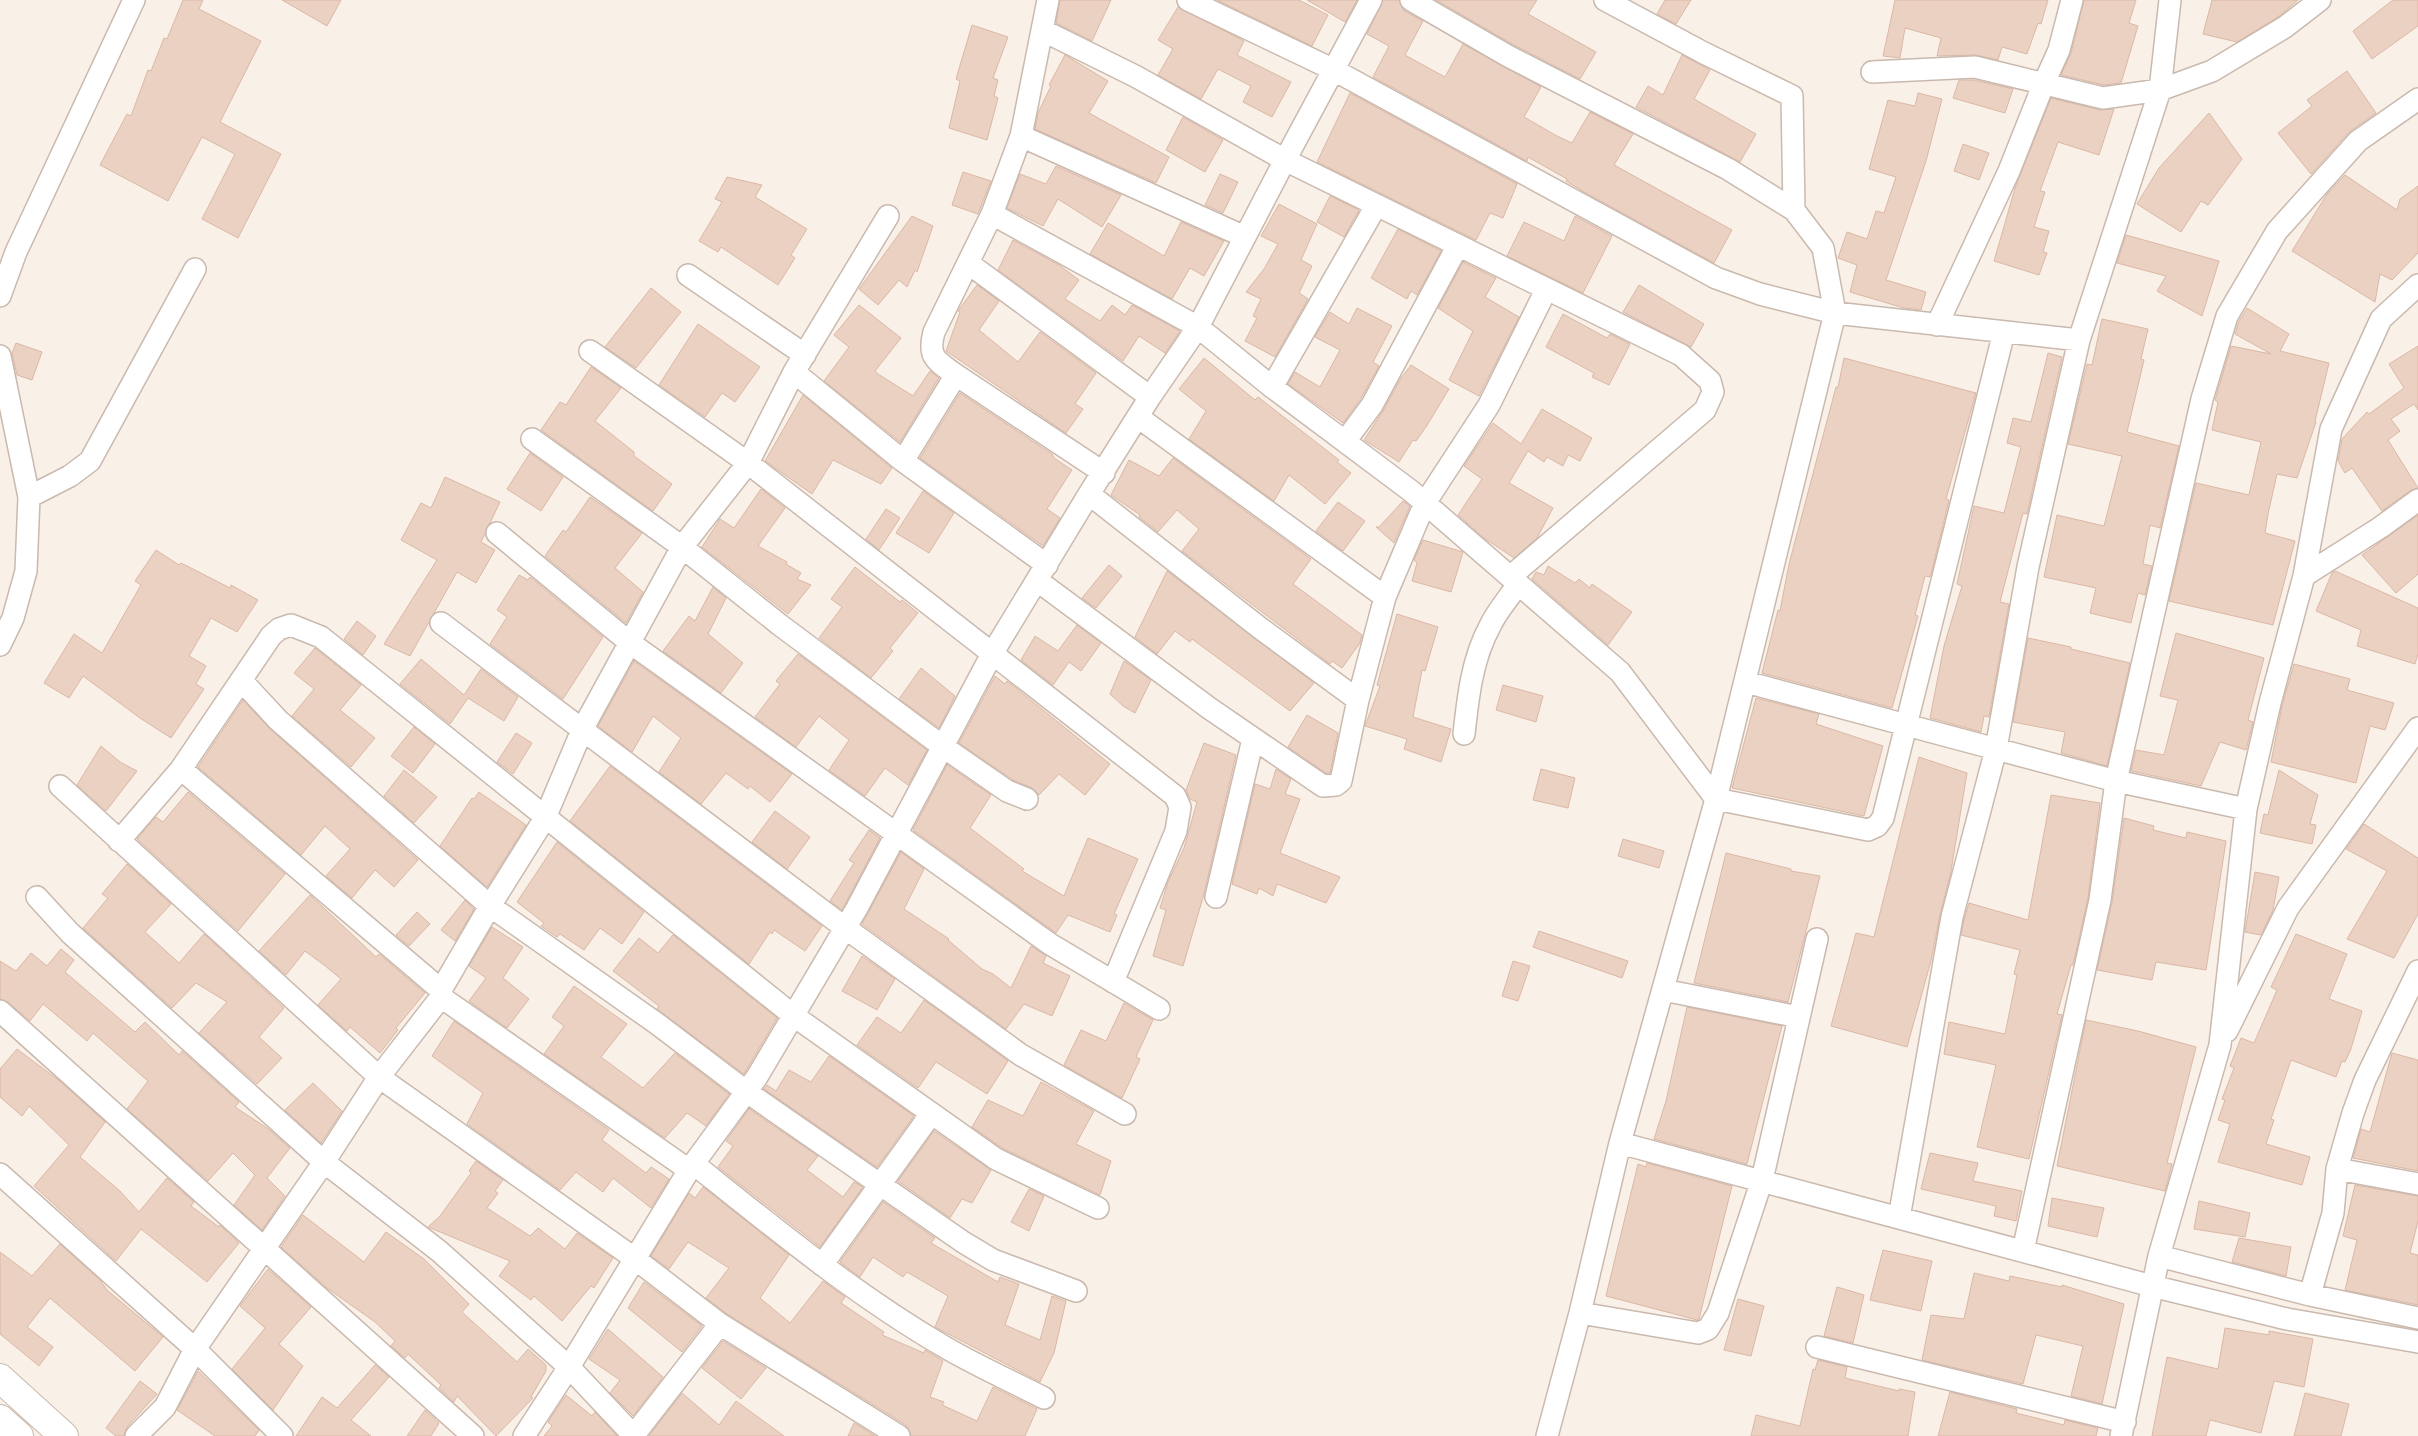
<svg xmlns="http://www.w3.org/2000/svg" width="2418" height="1436" viewBox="0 0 2418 1436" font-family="Barlow,sans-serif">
<rect width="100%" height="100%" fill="#f9f1e7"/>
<!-- building -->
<path fill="#ebd1c2" stroke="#dcb7a5" d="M183 0H203L199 9 261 41 220 122 281 154 238 238 202 219 235 154 202 137 168 201 100 165 127 114 131 116 148 70 151 71 164 38 167 39Z
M282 0H341L327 26Z
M1060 0H1111L1092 41 1056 23Z
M1217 0H1299L1328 15 1312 46Z
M1307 0H1357L1345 22Z
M1383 0H1399L1404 11 1423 21 1405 55 1445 77 1463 44 1541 87 1524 117 1557 136 1572 143 1590 112 1633 134 1614 165 1732 230 1714 263 1586 193 1566 181 1567 179 1528 157 1527 161 1373 77 1389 46 1367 34Z
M1436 0H1537L1528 14 1596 52 1580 79 1514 45Z
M1665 0H1691L1676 24 1657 14Z
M1895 0H2048L2041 24 2038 23 2027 54 2002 47 1998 60 1975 55 1937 56 1941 38 1905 28 1900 58 1883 56Z
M2084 0H2136L2129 23 2138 26 2121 83 2104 85 2061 75 2071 53Z
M2212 0H2298L2278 17 2237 42 2203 34Z
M2393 0H2418V26L2372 59 2353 31Z
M1178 7 1244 41 1237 55 1291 82 1272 117 1243 102 1251 86 1218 69 1201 99 1158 75 1173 49 1158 40Z
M972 25 1008 37 993 78 998 80 994 96 998 98 987 140 949 128 960 81 956 79Z
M1065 55 1108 81 1089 113 1169 157 1156 183 1035 129 1038 113 1051 86 1049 85Z
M1682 55 1710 70 1694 99 1756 134 1740 162 1636 107 1648 86 1663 95Z
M2347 71 2376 113 2349 132 2311 174 2278 133 2312 106 2307 100Z
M1959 80H1974L2013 89 2005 113 1953 98Z
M1350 93 1517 184 1503 218 1490 213 1476 240 1317 162Z
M1918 93 1942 99 1926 161 1886 280 1926 292 1921 310 1904 308 1850 292 1857 265 1838 258 1847 232 1867 239 1876 211 1884 213 1896 177 1869 169 1888 100 1915 106Z
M2051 98 2100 110 2114 109 2099 155 2058 142 2040 191 2045 192 2034 227 2049 231 2043 252 2047 253 2039 275 1994 261 2016 185Z
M2209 113 2242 159 2208 205 2201 201 2181 232 2137 204 2159 168Z
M1183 117 1223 140 1205 172 1166 150Z
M1963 144 1989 153 1979 180 1954 171Z
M1056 166 1121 195 1102 227 1058 199 1043 226 1007 208 1020 174 1046 184Z
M963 172 991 181 978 214 952 205Z
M1220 174 1238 182 1223 213 1205 205Z
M2345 175 2397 210 2400 199 2418 186V253L2392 280 2380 274 2375 302 2292 251 2327 194Z
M727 177 762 185 755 197 807 229 791 255 795 258 778 285 721 247 718 252 699 241 722 202 715 199Z
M1330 196 1359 210 1344 237 1317 222Z
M1279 204 1317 224 1301 260 1312 266 1299 293 1308 299 1275 357 1245 341 1257 318 1253 316 1261 299 1246 292 1264 269 1278 244 1261 236Z
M912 216 933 226 917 272 915 270 907 287 899 280 878 305 859 289Z
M1575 216 1612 236 1583 293 1507 256 1524 222 1564 241Z
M1181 222 1224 241 1204 276 1190 268 1172 299 1090 254 1108 223 1164 256Z
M1398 229 1441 251 1417 295 1411 291 1407 299 1371 278Z
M2126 235 2219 261 2202 316 2157 291 2166 276 2117 263Z
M1013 240 1059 265 1079 280 1065 299 1100 321 1112 305 1125 315 1132 305 1180 331 1165 353 1139 336 1123 361 998 270Z
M1463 262 1496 278 1485 297 1519 317 1479 396 1449 380 1473 331 1438 308Z
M977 285 999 301 979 330 1018 362 1040 332 1096 373 1075 404 1083 409 1066 433 946 351 960 312 958 311Z
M1639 285 1704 324 1691 347 1623 312Z
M651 288 681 312 636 368 605 347Z
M859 305 901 338 875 371 878 374 913 396 930 371 939 378 900 442 824 381 849 347 834 335Z
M1357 308 1392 326 1373 362 1379 366 1361 398 1343 423 1288 384 1295 372 1320 387 1340 350 1315 337 1330 312 1349 324Z
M2247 308 2289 334 2280 351 2329 363 2315 421 2316 422 2297 478 2277 474 2268 514 2265 533 2295 541 2273 625 2169 601 2196 483 2249 495 2261 442 2212 430 2218 402 2215 400 2231 346 2271 354 2235 334 2239 321Z
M1563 314 1607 338 1610 334 1630 344 1609 385 1592 377 1594 373 1546 347Z
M2102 319 2148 329 2141 359 2144 360 2127 432 2179 446 2160 528 2150 525 2143 564 2152 566 2145 595 2138 593 2131 623 2090 613 2096 588 2044 577 2057 515 2104 526 2122 456 2068 444 2087 364 2092 365Z
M698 324 760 367 735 402 722 393 705 417 659 385Z
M16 343 42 352 32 380 17 375 12 353Z
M2418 346V410L2414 404 2391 419 2400 431 2388 440 2418 488 2411 490 2382 511 2352 468 2345 473 2338 461 2342 439 2367 412 2369 414 2404 388 2389 364Z
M2048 353 2062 357 2027 514 2023 513 2000 602 2009 604 1989 717 1984 716 1981 732 1930 718 1944 646 1962 586 1957 584 1974 506 2004 513 2021 447 2007 443 2013 418 2031 422Z
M1204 358 1255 400 1258 397 1339 460 1337 462 1351 473 1325 504 1289 475 1274 501 1189 439 1206 411 1179 389Z
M1844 358 1976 393 1946 499 1949 500 1931 574 1930 577 1925 576 1915 615 1918 616 1892 708 1762 673 1778 610 1780 611 1789 564 1836 387H1838Z
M1411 365 1449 389 1426 427 1416 441 1413 440 1399 462 1364 440 1383 411 1401 378Z
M591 367 621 388 595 421 634 452V456L672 484 653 511 541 430 560 402 566 405Z
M960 393 1052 454 1054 458 1072 470 1047 509 1060 518 1043 546 920 458Z
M803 395 892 468 881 484 833 460 812 494 765 461Z
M1542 409 1592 438 1580 461 1568 455 1563 466 1547 457 1544 462 1528 451 1509 483 1553 508 1537 538 1514 558 1484 538 1458 515 1482 479 1464 466 1493 423 1521 444Z
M530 453 563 477 541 511 507 489Z
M1173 458 1311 559 1293 584 1362 635 1360 643 1342 668 1332 661 1330 664 1182 551 1199 529 1177 510 1158 532 1139 517 1140 515 1111 495 1129 460 1159 476Z
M445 477 500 502 481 542 495 550 476 583 457 572 410 656 384 644 437 560 401 540 421 503 431 508Z
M761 489 785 508 758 546 787 562 786 564 801 573 797 579 811 585 788 614 702 547 720 519 734 528Z
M923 491 954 513 929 553 896 533Z
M590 497 642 533 615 568 643 592 626 623 545 556 563 530 566 532Z
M1403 501 1410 506 1394 543 1376 527H1379Z
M1338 502 1365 521 1343 551 1316 531Z
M886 509 900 518 879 550 866 539Z
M2418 515V574L2396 593 2362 555Z
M1423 540 1463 552 1451 592 1412 581 1417 563 1414 560Z
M156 550 179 565 181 563 191 568 230 588 231 585 258 600 237 632 211 618 189 656 206 666 196 684 204 689 171 738 140 718 83 676 69 698 44 683 74 634 102 653 141 585 135 581Z
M1109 565 1122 576 1096 608 1082 598Z
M1548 566 1575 583 1579 579 1590 588 1592 584 1632 612 1608 645 1532 579 1536 572 1544 575Z
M855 567 900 602 902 600 918 613 890 648 893 651 871 678 819 638 842 607 831 599Z
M1167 571 1314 683 1290 711 1192 639 1190 642 1175 631 1157 654 1135 637Z
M2335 571 2418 608V654L2415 664 2357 646 2361 630 2316 611 2332 573Z
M519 575 528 580 530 577 603 637 563 699 490 644 507 617 497 610Z
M713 587 726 598 708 634 743 663 721 693 663 651 689 616 695 621Z
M1397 614 1438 627 1425 671 1422 670 1413 717 1451 729 1441 762 1404 749 1407 739 1365 726 1380 686 1377 685Z
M357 621 376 636 363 655 344 639Z
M1077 625 1101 643 1081 671 1069 662 1053 685 1021 660 1035 636 1058 651Z
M2176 633 2264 658 2248 720 2253 722 2246 750 2220 742 2201 786 2131 771 2136 750 2164 755 2178 700 2160 696Z
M2028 638 2071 647V649L2130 663 2107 766 2061 753 2065 732 2013 722Z
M315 648 361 685 340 710 375 738 351 767 292 716 314 689 294 673Z
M798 654 927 750 908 785 885 768 865 796 829 770 849 740 819 716 796 747 755 717 780 684 776 681Z
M421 659 464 695 481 669 518 697 504 721 468 698 450 724 400 684Z
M634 661 792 774 770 802 750 786 748 789 726 773 701 804 659 772 681 738 653 716 632 752 598 726Z
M1124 661 1151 680 1135 713 1123 706 1110 694Z
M2294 664 2350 679 2347 690 2394 703 2385 730 2370 726 2356 783 2271 762 2282 706Z
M921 668 955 696 939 728 899 699Z
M995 676 1005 684 1007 681 1110 764 1085 795 1059 774 1039 795 1032 788 1013 780 959 743Z
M1503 685 1543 696 1536 722 1496 710Z
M1756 698 1819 714 1816 724 1883 746 1864 816 1732 788Z
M243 700 270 729 418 860 394 887 375 870 352 898 326 876 350 849 325 826 301 855 198 767Z
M1307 715 1338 733 1330 773H1326L1288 747Z
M414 727 435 744 413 773 391 756Z
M516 733 532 743 513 774 497 762Z
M1204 743 1236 755 1204 894 1183 966 1153 956 1166 910 1160 908 1168 882 1184 848 1197 802 1190 799 1186 790Z
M101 746 120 762 137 771 106 811 77 785Z
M1919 757 1967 773 1951 871 1940 915 1931 961 1907 1047 1831 1026 1856 933 1874 937Z
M947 765 991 795 970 828 1024 869 1022 871 1064 896 1088 838 1138 859 1114 914 1117 915 1110 932 1068 915 1056 933 913 830Z
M610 766 822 926 805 951 774 930 772 934 770 932 749 964 570 821Z
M1276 769 1291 779 1285 794 1300 799 1280 853 1340 877 1326 903 1277 884 1273 896 1259 888 1257 894 1232 884 1255 784 1270 789Z
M1541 769 1575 778 1568 808 1533 800Z
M404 770 437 797 414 823 384 796Z
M2279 770 2318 795 2310 824 2316 825 2312 844 2260 833 2264 814 2268 815Z
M188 792 285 874 238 931 137 839 156 817 163 822Z
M479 792 526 825 487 887 440 846 472 798 474 799Z
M2051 795 2100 803 2088 898 2073 965H2071L2057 1014 2062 1015 2029 1159 1977 1147 1996 1065 1944 1054 1949 1022 2005 1034 2017 975 2014 974 2020 950 1961 935 1964 920 1969 903 2028 920Z
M775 811 810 837 787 869 752 842Z
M2124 818 2154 826 2153 830 2186 838 2187 832 2226 841 2206 970 2156 962 2152 980 2097 970 2112 902Z
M2364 824 2418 858V914L2394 958 2347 939 2387 871 2346 849Z
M869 830 880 838 842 910 830 901 854 863 849 860Z
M1623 839 1664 851 1659 868 1618 856Z
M557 842 644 912 622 944 600 928 584 950 560 934 557 937 541 926 544 923 517 902Z
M901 852 924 869 904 909 949 939 948 940 982 969 993 974 1011 988 1031 946 1046 956 1043 963 1070 976 1052 1016 1024 1004 1006 1029 862 924Z
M1726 853 1791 869V871L1820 876 1788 1002 1694 983Z
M127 864 171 904 145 932 179 963 204 934 284 1008 259 1037 282 1058 257 1084 199 1033 227 1002 196 983 172 1008 83 928 108 898 102 894Z
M2255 872 2279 877 2273 910 2261 935 2245 932Z
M310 895 376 957 379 954 425 993 396 1028 398 1030 380 1053 350 1027 347 1031 318 1005 341 979 324 965 305 951 286 975 259 951Z
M465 900 474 909 455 941 441 930Z
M417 912 430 924 409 946 396 935Z
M492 927 523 947 503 978 529 999 507 1028 469 1001 486 978 469 966Z
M1539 931 1628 961 1622 978 1533 947Z
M2296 934 2347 954 2329 999 2362 1011 2351 1049 2345 1062 2342 1061 2336 1077 2291 1060 2271 1119 2274 1120 2266 1144 2310 1157 2302 1185 2218 1162 2230 1124 2218 1120 2225 1100 2222 1099 2234 1068 2230 1066 2241 1038 2254 1043 2277 990 2271 987Z
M673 935 777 1018 744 1074 657 1009 659 1006 613 971 639 938 658 953Z
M61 949 74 960 65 972 135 1032 145 1022 179 1055 182 1051 239 1102 235 1107 267 1128 290 1148 267 1178 285 1196 262 1230 234 1205 255 1175 233 1153 208 1181 127 1109 148 1081 93 1033 87 1041 43 1004 30 1021 8 1002 0 999V961L16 971 31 953 47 966Z
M862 956 895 979 877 1010 842 991Z
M1513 961 1530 966 1518 1001 1502 996Z
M574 986 627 1024 601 1057 643 1088 675 1053 729 1094 706 1126 687 1113 665 1138 544 1054 564 1026 552 1017Z
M924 1000 1008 1061 987 1094 936 1062 918 1088 857 1045 877 1017 901 1033Z
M1124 1003 1153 1020 1136 1057 1140 1059 1122 1098 1064 1065 1081 1030 1106 1041Z
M1687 1007 1782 1026 1747 1164 1654 1139 1666 1101Z
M2086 1020 2138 1031 2196 1047 2167 1163 2172 1164 2165 1191 2057 1166Z
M454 1021 609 1130 602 1140 646 1173 651 1167 669 1179 651 1208 613 1178 603 1192 576 1172 560 1190 467 1124 483 1093 432 1056Z
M17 1049 61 1082 105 1122 80 1157 120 1191 139 1212 167 1178 194 1202 191 1206 219 1227 220 1225 239 1243 207 1282 141 1229 116 1261 34 1186 69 1145 29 1106 22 1116 0 1097V1069Z
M2392 1053 2418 1060V1171L2353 1158 2361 1129 2370 1132Z
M829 1056 914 1116 877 1167 764 1089 767 1085 776 1091 789 1070 811 1082Z
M1041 1082 1094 1111 1076 1144 1111 1161 1100 1195 1002 1148 972 1127 988 1100 1023 1116Z
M313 1083 342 1111 321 1143 285 1110Z
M749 1109 818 1156 807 1170 843 1197 854 1182 863 1187 820 1247 718 1167 733 1146 726 1141Z
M934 1131 991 1170 972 1203 962 1199 950 1218 898 1181Z
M1930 1153 1978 1163 1973 1181 2022 1191 2016 1221 1994 1216 1996 1206 1921 1189Z
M476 1161 503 1180 495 1191 498 1193 487 1208 530 1236 538 1228 565 1249 577 1233 613 1258 594 1288 591 1286 562 1321 534 1296 531 1300 499 1276 510 1261 428 1227 440 1216 471 1173 469 1171Z
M1647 1163 1732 1186 1699 1319 1697 1320 1606 1296 1638 1164 1646 1167Z
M2355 1185 2418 1196V1221L2410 1253 2418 1255V1305L2345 1290 2357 1240 2343 1236Z
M703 1187 789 1255 760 1298 790 1323 823 1281 845 1297 841 1303 884 1332 882 1335 924 1353 925 1350 943 1361 930 1397 944 1402 942 1405 977 1421 993 1387 1037 1409 1025 1436H911L906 1425 727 1314 706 1298 729 1268 688 1242 669 1269 651 1256 689 1193 695 1198Z
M1029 1189 1044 1196 1029 1231 1011 1222Z
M2052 1198 2104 1208 2097 1237 2048 1226Z
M2199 1201 2250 1213 2245 1237 2194 1229Z
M883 1202 935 1238 931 1243 998 1282 1000 1277 1019 1284 1005 1325 1040 1340 1052 1296 1066 1301 1054 1353 1040 1382 935 1327 948 1296 907 1272 903 1277 873 1257 860 1277 840 1262Z
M303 1215 364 1262 386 1232 424 1259 469 1304 462 1312 517 1362 528 1349 546 1365V1371L531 1397 533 1398 496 1436 457 1396 454 1402 439 1388 441 1385 408 1354 405 1358 391 1346 395 1341 375 1322 327 1288 281 1247Z
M2239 1238 2291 1247 2286 1276 2232 1262Z
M60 1244 100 1280 107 1290 163 1337 135 1371 50 1298 27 1327 53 1347 39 1366 0 1334V1252L32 1276Z
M1883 1250 1932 1261 1921 1311 1870 1300Z
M268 1269 311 1307 279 1344 303 1366 273 1410 232 1369 265 1328 240 1306Z
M1974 1273 2009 1281 2010 1276 2062 1287V1285L2124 1304 2102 1404 2071 1396 2083 1346 2036 1335 2023 1384 1922 1360 1931 1315 1964 1319Z
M644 1282 702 1326 682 1352 628 1308Z
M1837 1287 1864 1295 1853 1343 1824 1336Z
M1738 1299 1764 1306 1751 1356 1724 1350Z
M2225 1328 2269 1335V1331L2313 1339 2304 1387 2274 1381 2261 1433 2210 1420 2206 1436H2152L2167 1357 2218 1369Z
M608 1329 663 1377 633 1416 610 1393 620 1380 589 1359Z
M723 1341 766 1368 741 1399 702 1368Z
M1818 1360 1847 1367 1845 1378 1899 1391V1389L1915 1392 1908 1436H1751L1756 1415 1800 1426 1813 1369 1815 1370Z
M375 1365 389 1377 351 1420 371 1436H296L322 1397 337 1408Z
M198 1371 259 1430 255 1436H215L177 1410Z
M140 1381 157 1394 127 1427 124 1436H116L106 1428Z
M1950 1392 2017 1409 2016 1413 2064 1425 2065 1420 2098 1428 2096 1436H1938Z
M682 1393 719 1425 736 1401 784 1436H649Z
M2305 1393 2349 1404 2341 1436H2294Z
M566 1395 592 1416 595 1412 617 1436H544L552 1426 548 1422Z
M425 1410 439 1423 431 1436H407Z
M854 1423 875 1436H848Z"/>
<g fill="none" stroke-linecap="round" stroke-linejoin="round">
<defs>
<path id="minor" d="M1048 0 1021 136 992 214 934 332C927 358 937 361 956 375L1104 473
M1188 0 1332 69 1716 278 1760 294 1835 313 1823 248 1794 210 1728 169 1508 56 1411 0
M1605 0 1704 53 1792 96 1794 210
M1042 30 1135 76 1285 160 1371 0
M1872 72 1975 67 2103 98 2160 90 2212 71 2285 27 2320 0
M1021 136 1245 237
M992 214 1198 327 1285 160 1681 355 1710 381 1713 392 1705 410 1510 577
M968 263 1150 397
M688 275 805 355
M0 296 16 252 134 0
M1937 325 2009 171 2044 83 2059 50 2072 0
M2079 340 2028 567 1996 749 2116 781 2246 809 2220 1045 2159 1256 2121 1436
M590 351 748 463 1175 796 1180 807 1176 831 1113 982
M0 356 29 497 26 571 13 618 0 645
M794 372 903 461 1047 565
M1272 387 1376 206
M1138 417 1385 597
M532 439 682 547 780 625 942 746 1007 791 1027 799
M1346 440 1372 405 1457 247
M903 461 956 375
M1089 494 1260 628 1358 700
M29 497 70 476 90 461 195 269
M497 533 629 642 1050 944 1159 1009
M2304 576 2381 527 2418 500
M1038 581 1209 708 1323 786 1336 785 1341 781 1358 700 1385 597 1425 503 1489 405 1546 290
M441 623 844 927 1021 1055 1125 1114
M241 680 278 720 490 906 545 818 583 728 682 547 748 463 794 372 888 216
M1746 682 1996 749 1952 917 1899 1218
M1464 734C1468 697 1472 659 1490 626 1497 611 1509 598 1518 584
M181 769 441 990
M60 786 379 1077 634 1258 720 1324 899 1436
M2246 809 2270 703 2304 576 2331 429 2381 319 2418 285
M119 841 181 769 271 636 279 629 291 625 321 637 794 1016 996 1159 1098 1208
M37 897 70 933 324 1162 439 1251 569 1367 634 1436
M1216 897 1253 739
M1663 990 1799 1017
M441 997 689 1170
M0 1011 473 1436
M2227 1031 2288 908 2418 728
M1620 1143 2152 1286 2287 1319 2418 1342
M694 1164C774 1228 854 1294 943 1346 975 1365 1011 1381 1044 1398
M2337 1169 2418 1184
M0 1174 195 1349 282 1436
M2023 1251 2100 900 2116 781 2202 399 2227 316 2277 231 2358 141 2418 99
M2159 1256 2310 1295 2418 1318
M822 1265 931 1114
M2310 1295 2333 1213 2337 1169 2353 1113 2365 1080 2418 971
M1580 1313 1698 1333 1708 1329 1718 1313 1762 1180 1817 939
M1817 1347 2125 1422
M634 1435 720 1324
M136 1436 165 1407 195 1349 324 1162 379 1077 441 997V990L490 906 656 1023 747 1092 963 1242 993 1260 1076 1291
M524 1436 569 1367 689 1170 757 1077 857 908 992 654 1089 494 1150 397 1198 327 1272 387 1411 491 1620 672 1716 799 1868 830 1877 826 1883 818 2004 332
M1547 1436 1580 1313 1620 1143 1716 799 1835 313 2079 340 2160 90 2170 0"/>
<path id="tertiary" d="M0 1378 64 1436
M0 1419 19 1436"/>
</defs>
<!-- minor casing -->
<use href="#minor" stroke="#cab9ae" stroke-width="24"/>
<!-- tertiary casing -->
<use href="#tertiary" stroke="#cab9ae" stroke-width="30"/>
<!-- minor -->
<use href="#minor" stroke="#fff" stroke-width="21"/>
<!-- tertiary -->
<use href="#tertiary" stroke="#fff" stroke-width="28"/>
</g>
</svg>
